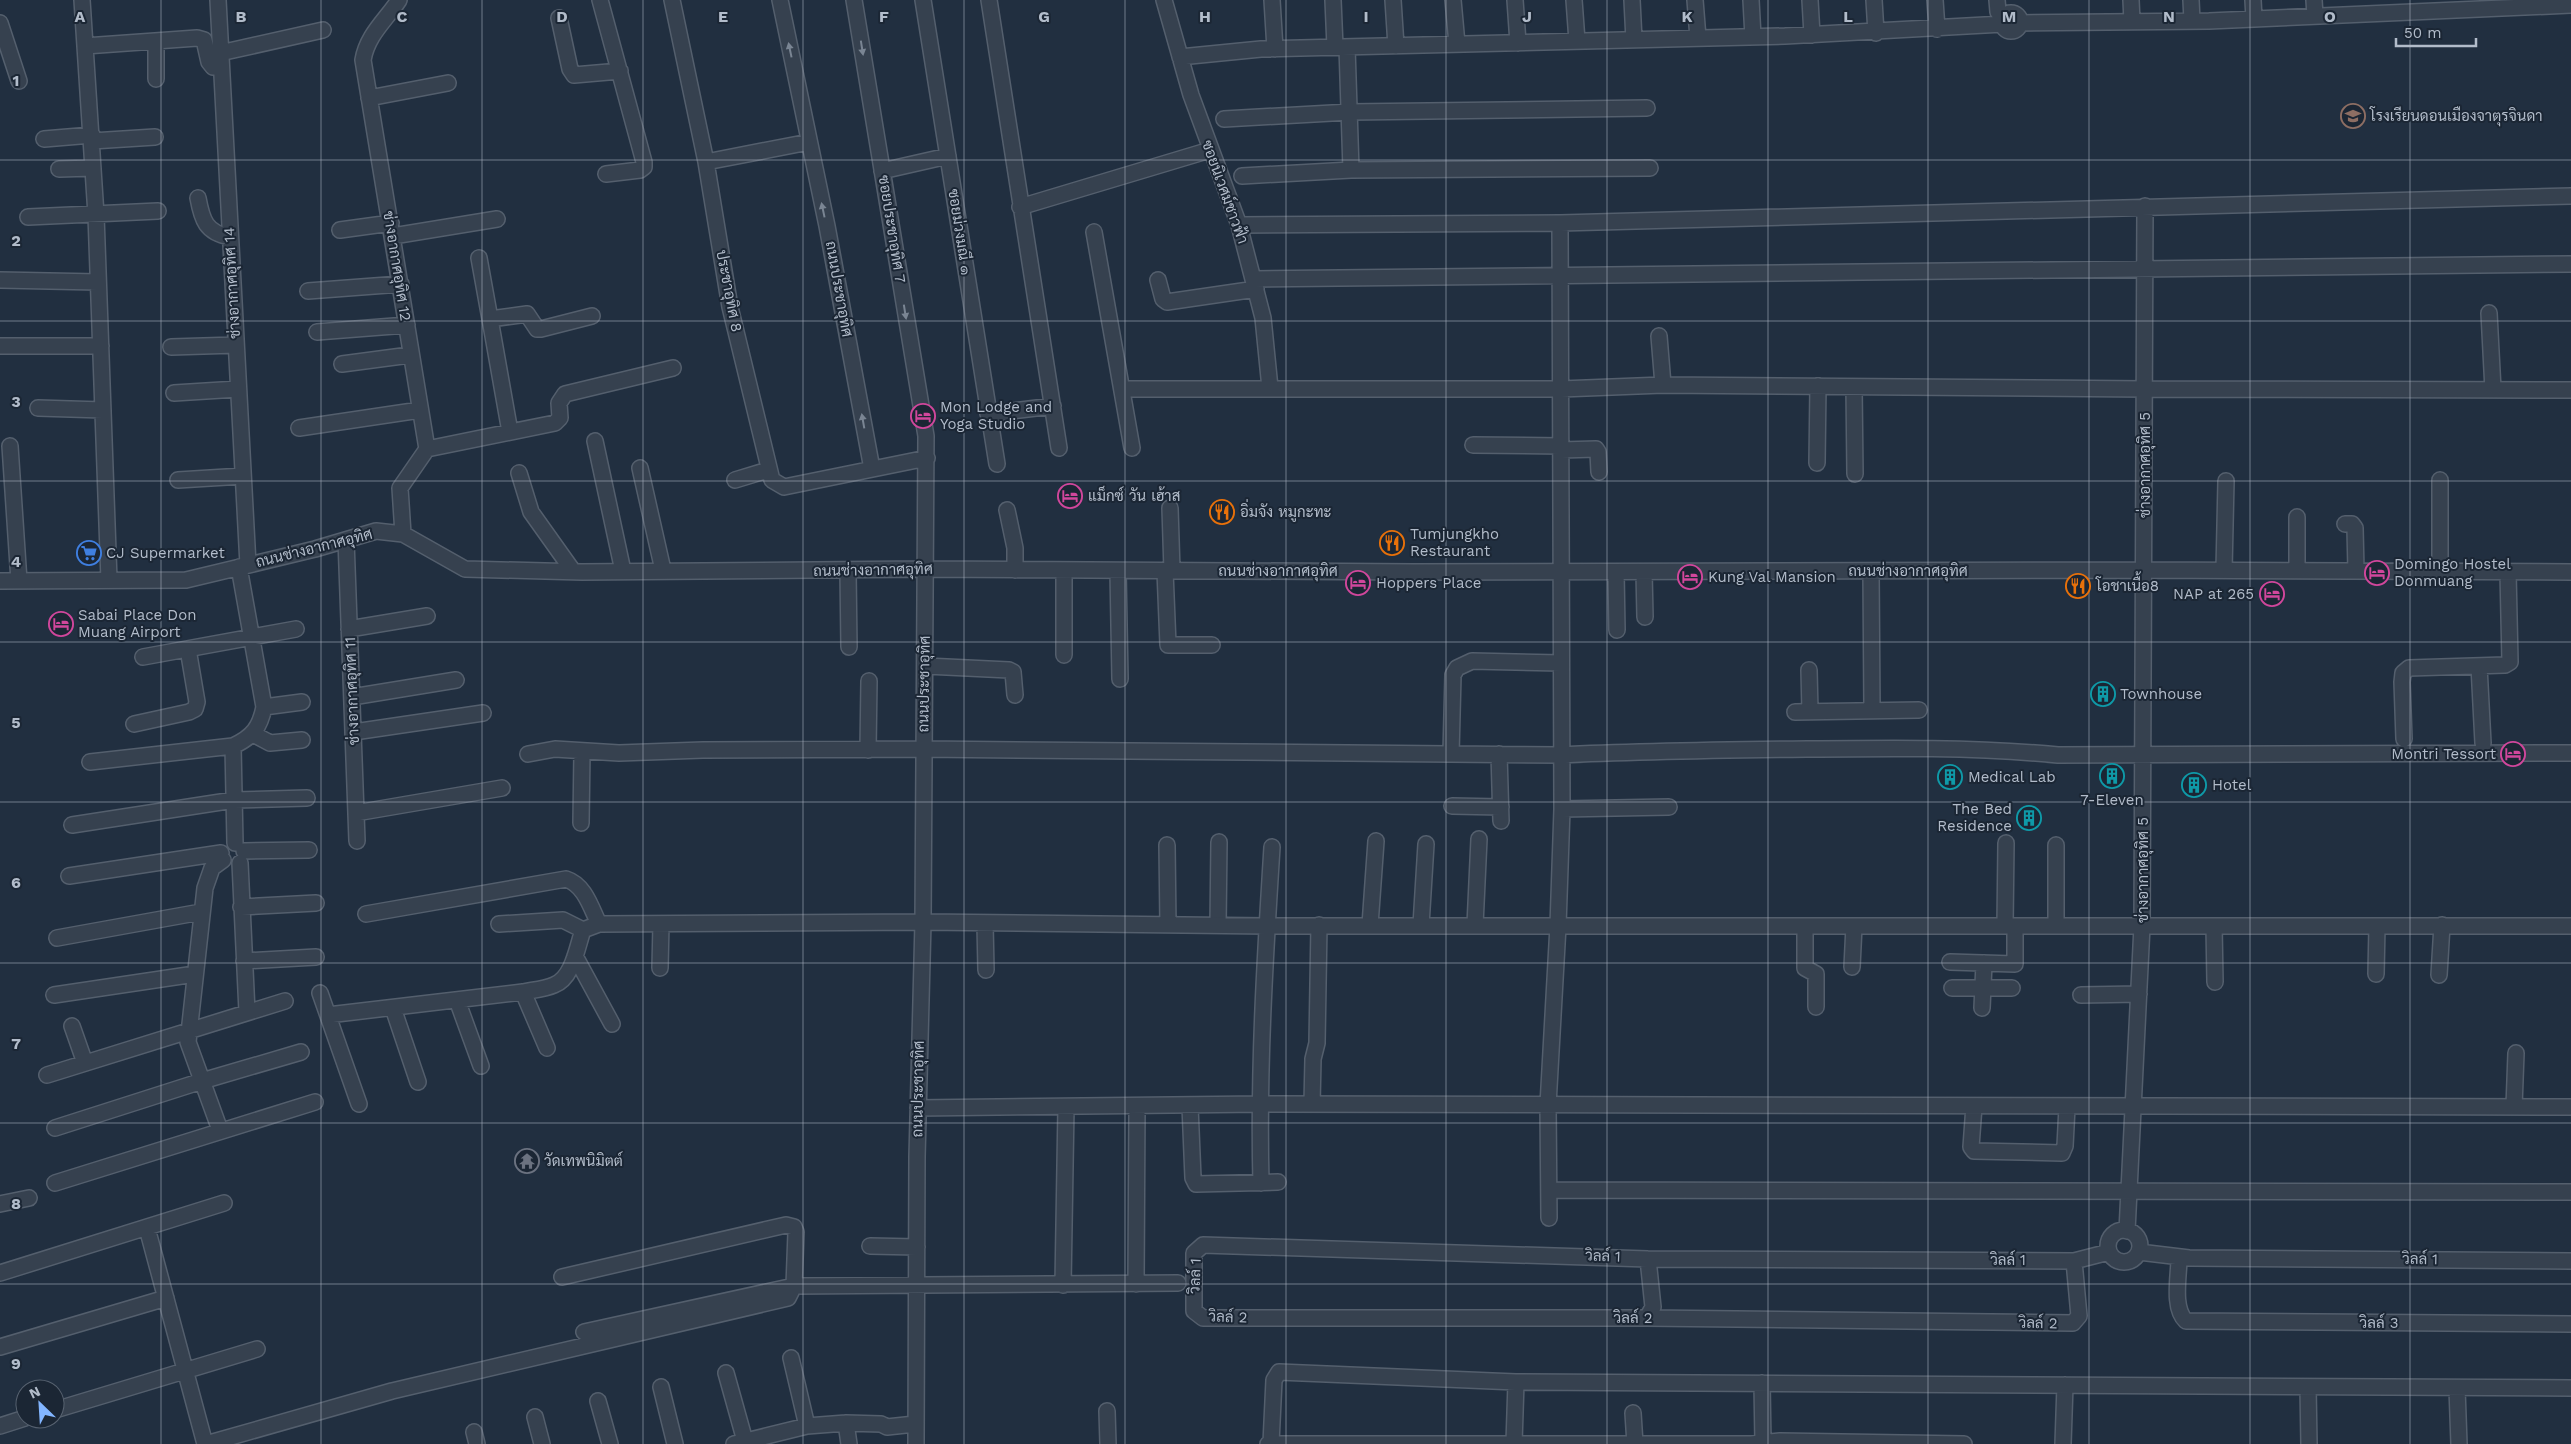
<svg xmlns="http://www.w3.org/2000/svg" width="2571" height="1444" viewBox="0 0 2571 1444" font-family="'Work Sans',Sarabun,sans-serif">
<rect width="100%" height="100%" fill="#212f40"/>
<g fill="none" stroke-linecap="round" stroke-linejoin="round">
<defs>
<path id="minor" d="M82 0 96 215 109 580
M218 0 248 565
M399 0C386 20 367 35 363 60L427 449 400 488 403 534
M600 0 644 162V167L640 170 606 174
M672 0 706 162 730 307 772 480 784 487 927 458
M780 0 827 226 872 469
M854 0 926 436 923 922 917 1157 916 1444
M923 0 997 464
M989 0 1059 448
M1164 0 1191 95 1239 225 1263 318 1270 388
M1272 0 1275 49
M1333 0 1335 47
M1393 0 1396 46
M1453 0 1457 44
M1515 0 1518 43
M1574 0 1577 41
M1632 0 1634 40
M1695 0 1698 38
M1751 0 1753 37
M1810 0 1812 35
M1874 0 1876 33
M1935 0 1937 29
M1997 0 1998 12 2003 17
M2131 0 2132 22
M2191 0 2192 21
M2253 0 2254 19
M2314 0 2315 16
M2002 22a9 9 0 1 1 18 0a9 9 0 1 1-18 0Z
M559 18 570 69 574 75 620 71
M0 23 19 81
M2020 23 2209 21 2571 5
M156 41V79
M85 46 197 38 204 40 209 62 213 67 220 66
M1347 47 1351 170
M220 53 323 30
M1180 57 1261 49 1785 36 2003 24
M369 98 448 83
M1224 119 1350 112 1647 108
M44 139 92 135
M92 141 155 137
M706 162 809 142
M59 169 93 168
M882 171 948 156
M1242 176 1351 170 1650 168
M198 198C202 220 206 233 230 237
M1020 207 1210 150
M28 217 158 211
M1239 225 1560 223 2571 196
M340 230 391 223
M1094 232 1132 448
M393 236 497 219
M479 258 490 319
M1254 279 2571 264
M0 280 98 282
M1158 280 1163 299 1167 302 1256 289
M308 291 401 284
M2489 313 2493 390
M317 332 407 325
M1659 336 1663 385
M0 346H101
M171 347 236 345
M342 364 410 355
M1854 387 1855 474
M1122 389H1561L1663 385 2145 389 2571 390
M174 393 238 389
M38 408 103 410
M988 414 1053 406
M299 428 420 410
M510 432 490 319 527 314 537 329H541L592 316
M595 441 623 571
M1473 445 1561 446
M10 446 19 581
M427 449 555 423 560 418 559 403 565 394 673 368
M1561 450 1596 449 1598 452 1599 472
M1817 463 1818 386
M640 468 663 570
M519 473 531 512 573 571
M178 480 243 476
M735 480 768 470
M2440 480V572
M1170 508 1172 571
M1007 510 1015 548V570
M2297 517V571
M2345 524H2352L2355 528 2356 571
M346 540 357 841
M239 567 264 707 302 702
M2224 570 2226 481
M848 571 849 647
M1064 571V655
M1118 571 1120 679
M1165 571 1168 645H1212
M1616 572 1617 630
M1644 572 1645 617
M1871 572 1872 710
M0 581 186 580 315 549 376 531 403 534 465 569 582 572 923 569 1414 572 2144 570 2571 572
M349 629 427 616
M143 657 296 629
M926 666 1009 670 1013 672 1015 695
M2479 666 2483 743
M1809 670 1810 712
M352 697 456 680
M1795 712 1919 710
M134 724 189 712 195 709 197 702 188 649
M354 732 483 713
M253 734 270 743 302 740
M2404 739 2402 682 2403 673 2409 668 2505 665 2510 662 2508 572
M233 746 235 843
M868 750 869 681
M528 754 555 749 619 753 703 750 923 749 1560 755C1642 751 1724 750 1807 749 1890 748 1975 747 2058 755L2571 753
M1451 754 1453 675 1457 668 1472 661 1561 663
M1499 754 1501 821
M90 762 233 746C253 737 260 727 264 707
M1452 806 1501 807
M1562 809 1669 807
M356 813 502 788
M581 823 582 752
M72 825 234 800 307 798
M1167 845 1168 925
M244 851 309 850
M240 863 247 1012
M69 876 221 853
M241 907 316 903
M366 914 566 879C585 885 591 908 599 924
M499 924 563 920 583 930 599 924 923 922 1267 926H2571
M985 924 986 970
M1218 925 1219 842
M1370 925 1376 841
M1421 925 1426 844
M1475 925 1479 839
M1805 926V968L1816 974V1007
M2005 926 2006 843
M2056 926V845
M2214 926 2215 982
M57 938 201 912
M575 956 612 1024
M244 961 316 957
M1950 962 2015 964V926
M1852 967 1854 926
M660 968 661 924
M2376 974 2377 926
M2439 975 2442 925
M1952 988H2012
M523 992 547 1048
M320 993 359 1104
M54 995 195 974
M2081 995 2139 994
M457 1000 481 1066
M393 1008 418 1082
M1982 1008 1984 963
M328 1015 523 992C533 990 545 989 554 985 573 978 577 947 583 930
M72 1026 85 1063
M47 1075 285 1001
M1312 1104 1313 1059 1317 1043 1319 925
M1190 1106 1193 1178 1196 1184 1278 1182
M1974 1106 1971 1147 1974 1151 2062 1153 2065 1146 2067 1107
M2514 1107 2516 1053
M918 1108 1261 1104 2571 1107
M55 1128 202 1081 301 1052
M220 1130 188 1042 205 888 212 868 223 860
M55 1183 315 1102
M1261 1183C1258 1071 1265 958 1272 847
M1549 1190 2571 1192
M0 1204 29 1198
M1549 1218 1548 1105 1558 926 1562 809 1560 223
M147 1228 205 1444
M2108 1246a16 16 0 1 1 32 0a16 16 0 1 1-32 0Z
M2127 1231 2142 926 2145 206
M870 1246 917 1247
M2139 1252 2189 1258 2571 1261
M2179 1258C2179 1276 2172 1308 2186 1321L2571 1324
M2074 1261 2079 1316 2073 1323 1647 1318H1203L1194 1311V1253L1203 1245 1648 1259 2074 1261 2109 1252
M0 1273 224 1203
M1136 1284 1137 1106
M1063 1285 1066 1107
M1647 1318 1653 1307 1648 1259
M584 1332 794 1286 1178 1283
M0 1347 166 1298
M791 1358 807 1426
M726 1373 745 1441
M1762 1383 1763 1443
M661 1387 675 1444
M2308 1387 2309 1444
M2457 1388 2459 1444
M598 1401 610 1444
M55 1410 257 1349
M1107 1411 1108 1444
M1633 1413 1635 1444
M535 1417 542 1444
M846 1423 849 1444
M0 1426 25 1418
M474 1432 477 1444
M1271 1443 1274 1380 1279 1372 1516 1382 2571 1388
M1514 1443 1516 1382
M206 1444 392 1391 788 1298 794 1286 796 1232 794 1227 786 1225 562 1277
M734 1444 807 1426 846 1423 881 1424 887 1427 915 1424
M1268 1444H1751L1780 1441 1964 1444
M2063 1444 2065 1385"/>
</defs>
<!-- minor casing -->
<use href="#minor" stroke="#545f6d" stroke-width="18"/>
<!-- minor -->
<use href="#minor" stroke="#36414f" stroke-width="15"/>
</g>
<!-- one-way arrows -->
<defs><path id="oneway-solid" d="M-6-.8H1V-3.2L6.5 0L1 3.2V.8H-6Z" transform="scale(1.25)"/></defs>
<g fill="#7a8593">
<use href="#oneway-solid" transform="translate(862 48) rotate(81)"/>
<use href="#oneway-solid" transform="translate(790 50) rotate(-102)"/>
<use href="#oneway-solid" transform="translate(823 210) rotate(-102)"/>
<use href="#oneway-solid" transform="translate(905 312) rotate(81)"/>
<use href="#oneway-solid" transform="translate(863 421) rotate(-100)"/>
</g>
<!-- grid -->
<path fill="none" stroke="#b2bcca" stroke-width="1" stroke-opacity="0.55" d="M161 0V1444M321 0V1444M482 0V1444M643 0V1444M803 0V1444M964 0V1444M1125 0V1444M1286 0V1444M1446 0V1444M1607 0V1444M1768 0V1444M1928 0V1444M2089 0V1444M2250 0V1444M2410 0V1444M0 160H2571M0 321H2571M0 481H2571M0 642H2571M0 802H2571M0 963H2571M0 1123H2571M0 1284H2571"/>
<!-- icons -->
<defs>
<symbol id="school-ring" viewBox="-11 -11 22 22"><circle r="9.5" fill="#1b2634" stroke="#8d6e63" stroke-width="1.5"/><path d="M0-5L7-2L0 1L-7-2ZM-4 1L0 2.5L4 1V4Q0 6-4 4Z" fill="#8d6e63"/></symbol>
<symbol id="hotel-ring" viewBox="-11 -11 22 22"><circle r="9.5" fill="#1b2634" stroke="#d1479c" stroke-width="1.5"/><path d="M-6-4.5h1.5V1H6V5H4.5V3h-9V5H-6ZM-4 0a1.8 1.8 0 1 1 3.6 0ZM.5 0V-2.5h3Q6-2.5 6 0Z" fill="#d1479c"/></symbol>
<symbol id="restaurant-ring" viewBox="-11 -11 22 22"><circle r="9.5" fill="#1b2634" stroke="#e8710a" stroke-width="1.5"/><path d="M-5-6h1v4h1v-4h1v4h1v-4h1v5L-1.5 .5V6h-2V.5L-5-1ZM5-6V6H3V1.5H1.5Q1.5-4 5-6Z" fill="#e8710a"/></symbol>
<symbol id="supermarket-ring" viewBox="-11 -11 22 22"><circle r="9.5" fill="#1b2634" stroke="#3f7fe0" stroke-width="1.5"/><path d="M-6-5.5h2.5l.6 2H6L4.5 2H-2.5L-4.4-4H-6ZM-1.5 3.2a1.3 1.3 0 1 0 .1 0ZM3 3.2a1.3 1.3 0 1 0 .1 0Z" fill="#3f7fe0"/></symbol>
<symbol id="building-ring" viewBox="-11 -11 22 22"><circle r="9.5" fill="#1b2634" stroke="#0f9aa8" stroke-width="1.5"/><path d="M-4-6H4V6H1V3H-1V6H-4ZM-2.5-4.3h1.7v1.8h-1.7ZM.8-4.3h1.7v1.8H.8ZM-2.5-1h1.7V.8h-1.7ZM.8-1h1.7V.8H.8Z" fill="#0f9aa8"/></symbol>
<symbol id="temple-ring" viewBox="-11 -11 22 22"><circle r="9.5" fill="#1b2634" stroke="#6b7280" stroke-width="1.5"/><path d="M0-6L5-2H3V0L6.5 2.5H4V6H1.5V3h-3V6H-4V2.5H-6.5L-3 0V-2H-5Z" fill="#6b7280"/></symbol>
</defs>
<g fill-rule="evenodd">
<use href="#school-ring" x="2339" y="102" width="28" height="28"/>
<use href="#hotel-ring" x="909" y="402" width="28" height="28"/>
<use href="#hotel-ring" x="1056" y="482" width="28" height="28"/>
<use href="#restaurant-ring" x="1208" y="498" width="28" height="28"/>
<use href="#restaurant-ring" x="1378" y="529" width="28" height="28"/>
<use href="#supermarket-ring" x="75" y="539" width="28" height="28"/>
<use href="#hotel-ring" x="2363" y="559" width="28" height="28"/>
<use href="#hotel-ring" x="1676" y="563" width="28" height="28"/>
<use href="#hotel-ring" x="1344" y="569" width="28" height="28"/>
<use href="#restaurant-ring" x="2064" y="572" width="28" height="28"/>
<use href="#hotel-ring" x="2258" y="580" width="28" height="28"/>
<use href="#hotel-ring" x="47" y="610" width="28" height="28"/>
<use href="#building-ring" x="2089" y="680" width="28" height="28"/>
<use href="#hotel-ring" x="2499" y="740" width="28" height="28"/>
<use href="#building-ring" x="2098" y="762" width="28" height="28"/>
<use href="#building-ring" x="1936" y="763" width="28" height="28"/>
<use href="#building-ring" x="2180" y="771" width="28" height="28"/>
<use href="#building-ring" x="2015" y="804" width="28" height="28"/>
<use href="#temple-ring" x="513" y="1147" width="28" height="28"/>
</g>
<g text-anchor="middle" stroke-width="4" stroke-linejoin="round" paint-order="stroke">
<!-- poi labels -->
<g font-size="15" fill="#b2bcca" stroke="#1b2634" text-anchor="start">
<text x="2370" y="121">โรงเรียนดอนเมืองจาตุรจินดา</text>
<text x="940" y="412">Mon Lodge and<tspan x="940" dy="17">Yoga Studio</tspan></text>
<text x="1088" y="501">แม็กซ์ วัน เฮ้าส</text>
<text x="1240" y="517">อิ่มจัง หมูกะทะ</text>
<text x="1410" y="539">Tumjungkho<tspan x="1410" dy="17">Restaurant</tspan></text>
<text x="106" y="558">CJ Supermarket</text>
<text x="2394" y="569">Domingo Hostel<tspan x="2394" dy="17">Donmuang</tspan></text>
<text x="1708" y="582">Kung Val Mansion</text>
<text x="1376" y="588">Hoppers Place</text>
<text x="2096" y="591">โอชาเนื้อ8</text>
<text x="2254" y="599" text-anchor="end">NAP at 265</text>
<text x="78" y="620">Sabai Place Don<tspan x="78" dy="17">Muang Airport</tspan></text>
<text x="2120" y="699">Townhouse</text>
<text x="2496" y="759" text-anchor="end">Montri Tessort</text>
<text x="1968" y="782">Medical Lab</text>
<text x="2212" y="790">Hotel</text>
<text x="2112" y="805" text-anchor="middle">7-Eleven</text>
<text x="2012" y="814" text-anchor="end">The Bed<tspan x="2012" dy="17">Residence</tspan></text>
<text x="544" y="1166">วัดเทพนิมิตต์</text>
</g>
<!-- street labels -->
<g font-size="15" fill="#b2bcca" stroke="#1b2634">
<text transform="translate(1225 192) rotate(70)" y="5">ซอยนิเวศม์ชาวฟ้า</text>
<text transform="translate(892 229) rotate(81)" y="5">ซอยประชาอุทิศ 7</text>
<text transform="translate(960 232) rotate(81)" y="5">ซอยม่วงมณี ๑</text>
<text transform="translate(397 266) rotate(81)" y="5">ช่างอากาศอุทิศ 12</text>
<text transform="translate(232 283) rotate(-93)" y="5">ช่างอากาศอุทิศ 14</text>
<text transform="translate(839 289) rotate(80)" y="5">ถนนประชาอุทิศ</text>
<text transform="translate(729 291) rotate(79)" y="5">ประชาอุทิศ 8</text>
<text transform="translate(2145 465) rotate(-90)" y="5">ช่างอากาศอุทิศ 5</text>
<text transform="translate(314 548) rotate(-14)" y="5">ถนนช่างอากาศอุทิศ</text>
<text transform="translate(873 570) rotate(-1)" y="5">ถนนช่างอากาศอุทิศ</text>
<text x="1278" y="576">ถนนช่างอากาศอุทิศ</text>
<text x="1908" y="576">ถนนช่างอากาศอุทิศ</text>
<text transform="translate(924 684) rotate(-89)" y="5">ถนนประชาอุทิศ</text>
<text transform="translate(352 691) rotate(-92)" y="5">ช่างอากาศอุทิศ 11</text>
<text transform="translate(2143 870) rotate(-90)" y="5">ช่างอากาศอุทิศ 5</text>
<text transform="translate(918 1089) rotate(-89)" y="5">ถนนประชาอุทิศ</text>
<text transform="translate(1603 1256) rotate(2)" y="5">วิลล์ 1</text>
<text transform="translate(2420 1259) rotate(1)" y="5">วิลล์ 1</text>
<text x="2008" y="1265">วิลล์ 1</text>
<text transform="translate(1195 1276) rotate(-88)" y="5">วิลล์ 1</text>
<text transform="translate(1228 1317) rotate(2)" y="5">วิลล์ 2</text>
<text x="1633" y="1323">วิลล์ 2</text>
<text transform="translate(2038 1323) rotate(1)" y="5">วิลล์ 2</text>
<text x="2379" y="1328">วิลล์ 3</text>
</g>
</g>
<g font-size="16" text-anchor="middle" font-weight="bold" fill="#b2bcca" stroke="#1b2634" stroke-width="4" stroke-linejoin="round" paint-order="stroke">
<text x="80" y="22">A</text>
<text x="241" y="22">B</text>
<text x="402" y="22">C</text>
<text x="562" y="22">D</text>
<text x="723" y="22">E</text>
<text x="884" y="22">F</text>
<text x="1044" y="22">G</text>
<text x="1205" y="22">H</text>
<text x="1366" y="22">I</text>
<text x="1527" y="22">J</text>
<text x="1687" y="22">K</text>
<text x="1848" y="22">L</text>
<text x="2009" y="22">M</text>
<text x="2169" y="22">N</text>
<text x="2330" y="22">O</text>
<text x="16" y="86">1</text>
<text x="16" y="246">2</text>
<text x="16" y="407">3</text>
<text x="16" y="567">4</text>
<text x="16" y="728">5</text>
<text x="16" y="888">6</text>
<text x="16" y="1049">7</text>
<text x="16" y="1209">8</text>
<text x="16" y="1369">9</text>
</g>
<!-- north arrow -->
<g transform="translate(40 1404) rotate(335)"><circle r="24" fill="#1b2634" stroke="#576270"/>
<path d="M0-4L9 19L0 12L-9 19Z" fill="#82b5ff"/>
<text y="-8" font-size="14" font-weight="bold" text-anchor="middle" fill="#b2bcca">N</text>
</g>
<!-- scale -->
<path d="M2396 38v8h80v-8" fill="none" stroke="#b2bcca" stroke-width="2.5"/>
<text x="2404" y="38" font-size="15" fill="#b2bcca" stroke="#1b2634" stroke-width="4" paint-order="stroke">50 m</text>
</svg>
